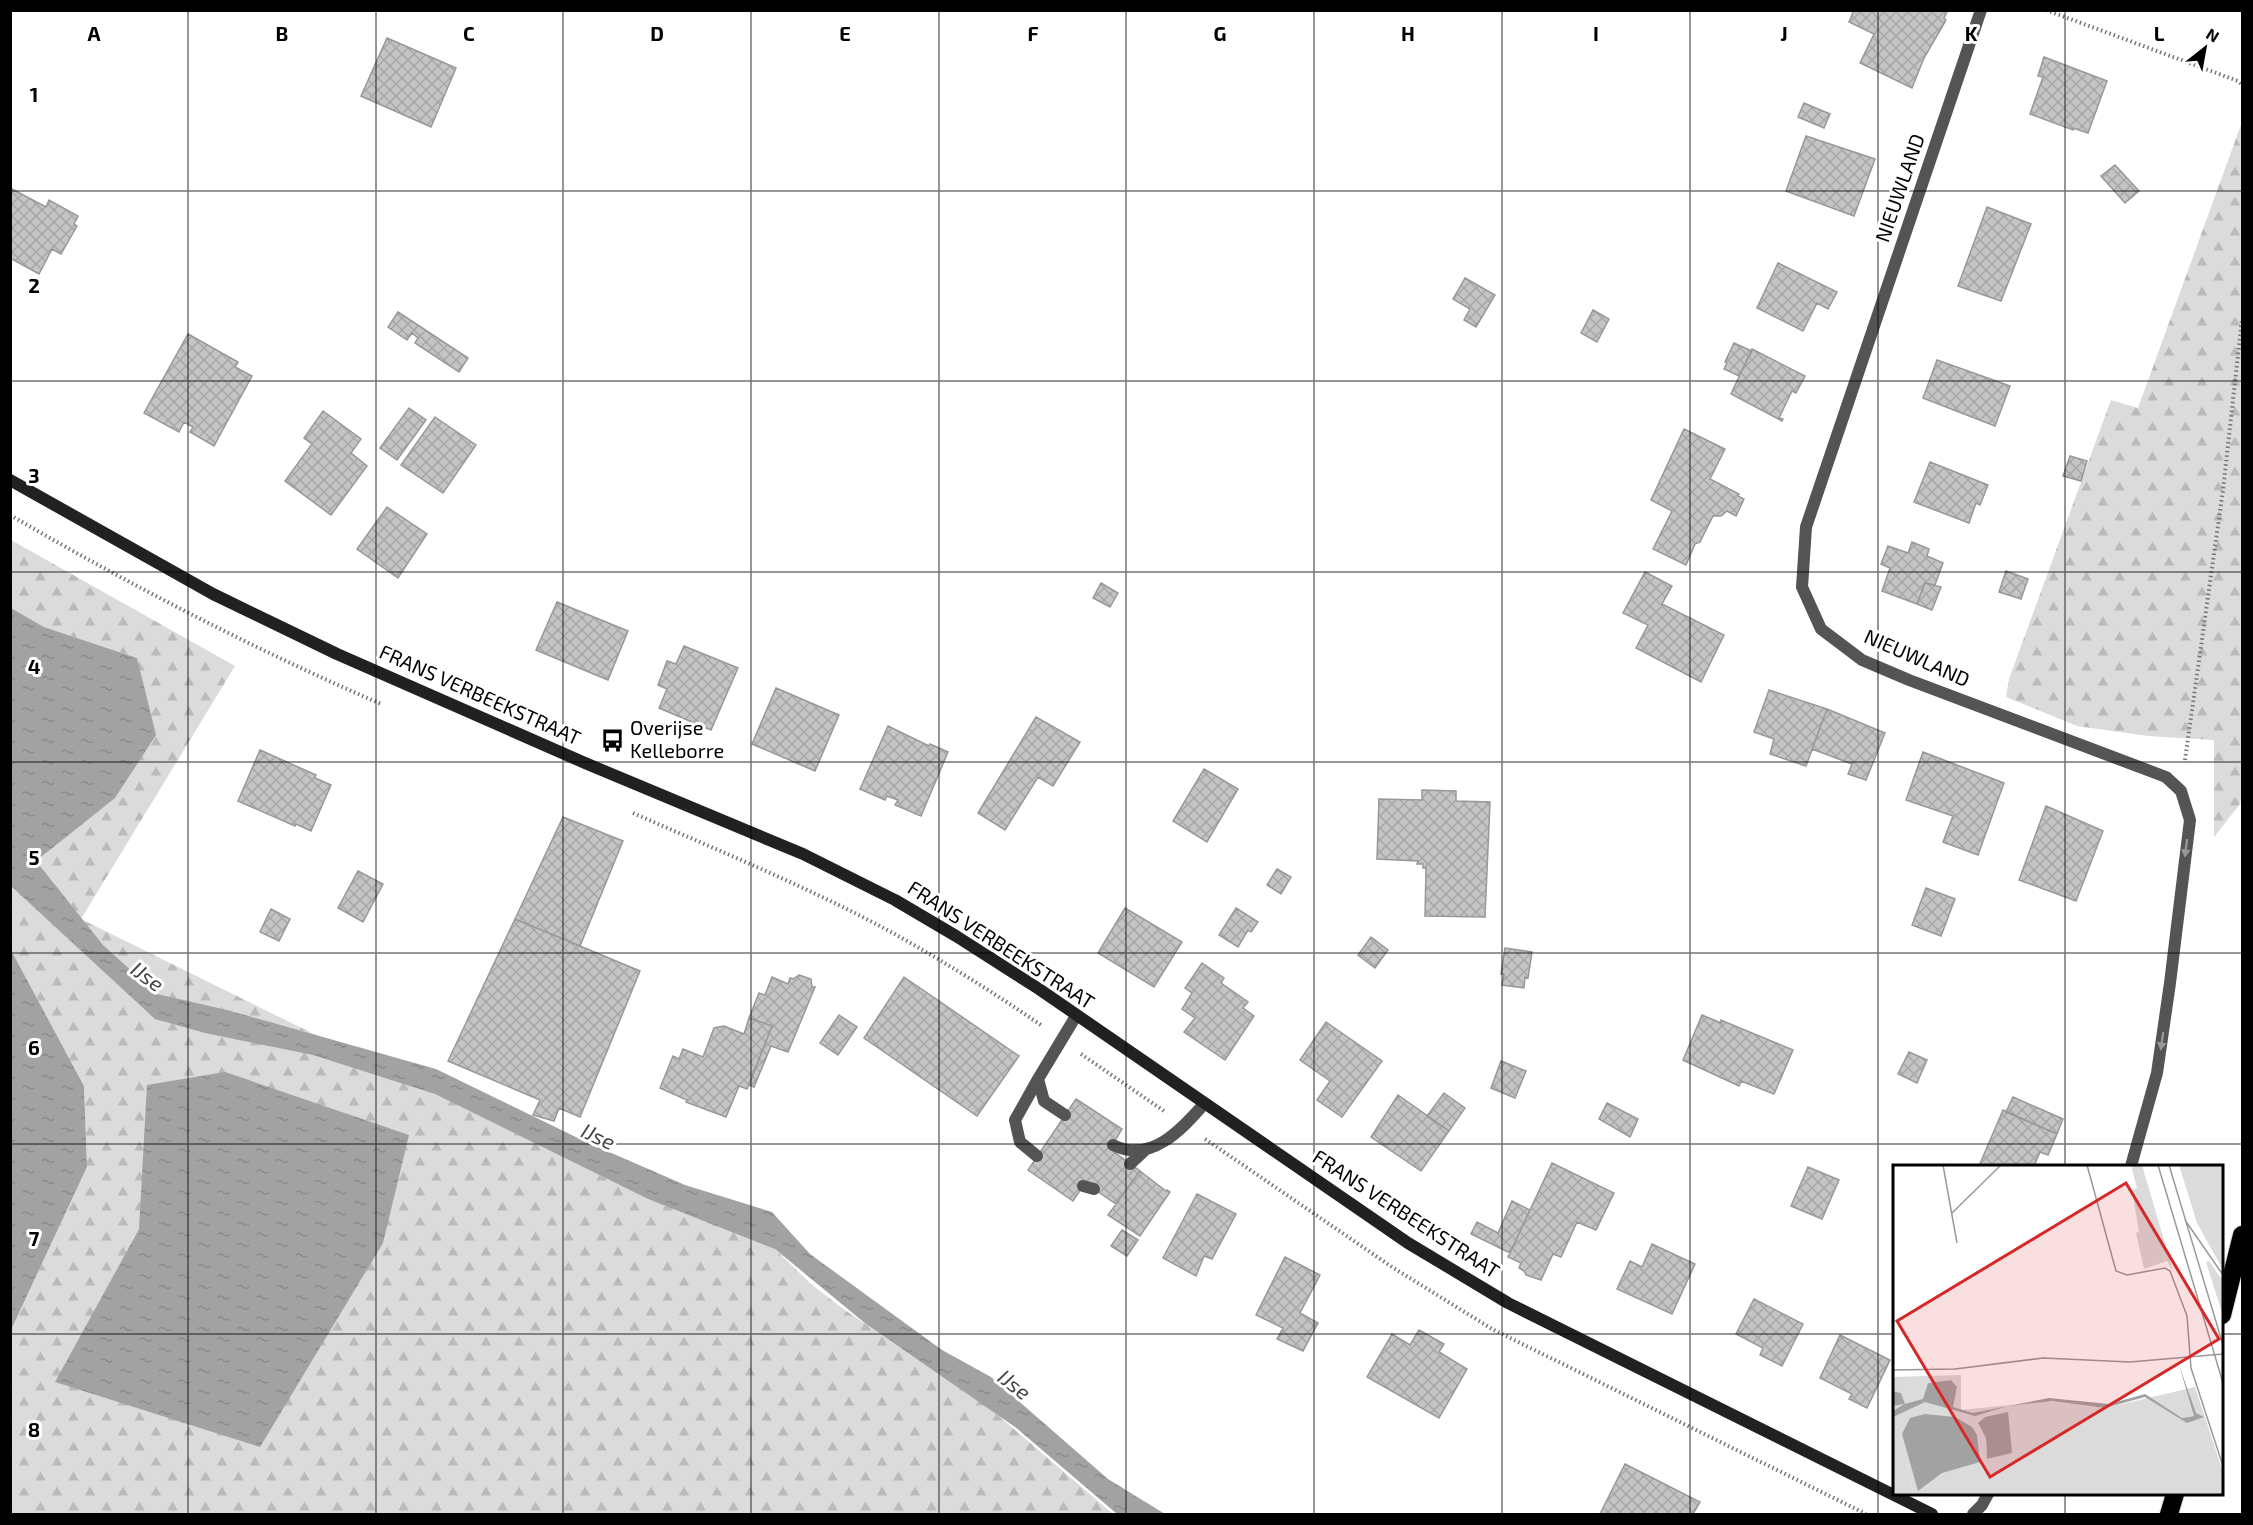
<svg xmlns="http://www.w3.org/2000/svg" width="2253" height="1525" viewBox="0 0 2253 1525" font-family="'Exo 2',sans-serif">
<defs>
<pattern id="forest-firs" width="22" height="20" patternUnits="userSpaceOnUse" patternTransform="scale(1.5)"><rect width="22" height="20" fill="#dbdbdb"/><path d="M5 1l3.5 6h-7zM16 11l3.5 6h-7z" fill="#bababa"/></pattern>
<pattern id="water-ripples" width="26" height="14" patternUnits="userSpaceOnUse" patternTransform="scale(1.5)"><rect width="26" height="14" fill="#a2a2a2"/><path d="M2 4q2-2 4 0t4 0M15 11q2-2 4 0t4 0" fill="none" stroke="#8a8a8a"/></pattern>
<pattern id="building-cross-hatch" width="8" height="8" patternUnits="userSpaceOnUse" patternTransform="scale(1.5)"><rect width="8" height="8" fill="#c4c4c4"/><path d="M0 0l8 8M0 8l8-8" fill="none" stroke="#a7a7a7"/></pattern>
</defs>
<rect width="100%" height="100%" fill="#fff"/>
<!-- forest -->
<path fill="url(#forest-firs)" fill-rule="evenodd" d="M2242 122V793L2240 804 2214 837V740L2148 736 2077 726 2006 697 2009 679 2111 400 2138 408Z
M11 540 235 666 81 919 648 1199 759 1237 775 1249 812 1285 842 1308 993 1411 1113 1514H11V1330L87 1167 84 1086 11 950V880L20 874 50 850 137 658 44 627 11 608ZM139 1229 260 1446 56 1382Z"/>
<!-- water -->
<path fill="url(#water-ripples)" d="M11 608 44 627 137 658 156 735 115 798 36 861 103 945 157 994 227 1010 436 1069 584 1141 685 1185 772 1212 810 1254 942 1350 991 1377 1108 1479 1165 1514H1117L1015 1427 866 1324 775 1249 648 1199 435 1094 313 1055 205 1033 155 1019 11 886Z
M11 950 84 1086 87 1167 11 1330Z
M225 1072 409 1135 383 1243 260 1447 55 1382 139 1229 147 1085Z"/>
<!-- building -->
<path fill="url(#building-cross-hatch)" stroke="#989898" stroke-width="1.5" d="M1854 10H1948L1944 18 1946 20 1924 58 1912 88 1860 63 1874 34 1849 22Z
M387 38 456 68 431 127 361 96Z
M2044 57 2107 81 2088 133 2073 128V130L2030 114 2043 77 2038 76Z
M1804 103 1830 114 1824 128 1798 117Z
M1806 136 1875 159 1854 216 1786 191Z
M2115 165 2139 191 2125 203 2101 176Z
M10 188 46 207 49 200 78 216 74 224 77 226 61 254 52 249 39 274 10 258Z
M1987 207 2031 224 2001 301 1958 286Z
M1778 263 1837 292 1828 309 1817 303 1803 331 1757 308Z
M1465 278 1495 295 1476 327 1464 320 1470 309 1453 299Z
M1593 310 1609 319 1597 342 1581 333Z
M398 312 468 358 459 372 415 343 418 338 412 333 407 340 388 327Z
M188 334 238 362 235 367 252 376 214 446 190 432 193 427 184 422 179 432 144 413Z
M1734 343 1752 351 1739 376 1724 369 1727 363 1725 362Z
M1752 349 1805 376 1796 393 1792 391 1779 418 1783 419 1782 421 1731 394Z
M1937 360 2010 386 1995 426 1923 398Z
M409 408 426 420 397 460 380 448Z
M323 411 361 439 351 453 367 466 331 515 285 481 312 444 304 438Z
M435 417 476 445 443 493 401 465Z
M1684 429 1725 449 1710 479 1739 494 1738 496 1744 499 1736 516 1727 511 1721 516H1713L1700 542 1695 544 1686 565 1653 549 1672 511 1651 500Z
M2070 456 2087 461 2081 481 2063 476Z
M1930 462 1988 485 1980 505 1976 503 1969 523 1914 502Z
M387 507 427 534 398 578 357 549Z
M1912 542 1929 549 1927 556 1943 563 1935 585 1925 583 1917 604 1882 591 1890 568 1881 564 1888 546 1908 553Z
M2006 571 2028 579 2021 599 1999 592Z
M1645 572 1672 586 1662 604 1724 635 1701 682 1636 648 1648 625 1623 613Z
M1101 583 1118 593 1110 607 1093 598Z
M1925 583 1941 587 1932 610 1917 604Z
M557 602 628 631 608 680 536 650Z
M684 646 738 668 711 730 659 708 667 689 658 685 667 661 676 664Z
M776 688 839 715 815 771 752 744Z
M1769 690 1827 709 1806 766 1770 754 1774 739 1754 732Z
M1827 709 1885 733 1866 780 1848 774 1852 764 1812 749Z
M1036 717 1080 742 1053 786 1038 777 1005 830 978 813Z
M888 726 929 746 930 744 948 752 921 816 895 805 898 800 887 796 885 800 860 789Z
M260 750 316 775 315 778 331 785 311 831 296 824 295 826 238 801Z
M1923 752 2004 783 1978 855 1943 842 1953 816 1906 800Z
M1204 769 1238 789 1207 842 1173 821Z
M1422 790 1456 791V801L1490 802 1485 917 1425 916 1426 868H1423V864H1417L1418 861 1377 859 1379 799 1422 800Z
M2046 806 2103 831 2076 901 2019 880Z
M563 817 623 841 580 946 515 919Z
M1277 869 1291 877 1281 894 1267 885Z
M358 871 383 884 363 922 338 908Z
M1926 888 1955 899 1941 936 1912 925Z
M1125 908 1182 942 1154 987 1098 953Z
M1236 908 1258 922 1251 932 1248 930 1238 947 1219 935Z
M271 909 290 919 279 941 260 932Z
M515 919 640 971 580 1117 559 1108 554 1121 533 1115 540 1100 448 1061Z
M1371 937 1388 950 1375 968 1358 955Z
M1505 948 1532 952 1528 978 1525 977 1524 988 1502 985 1504 974H1501Z
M1202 963 1224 978 1221 983 1248 1002 1243 1008 1254 1016 1225 1060 1184 1032 1195 1018 1182 1009 1192 993 1185 988Z
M799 975 811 979 812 987H815L788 1052 771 1046 754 1087 749 1085 772 1026 749 1018 759 993 765 995 772 977 788 984 790 978 793 979Z
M904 977 1019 1056 977 1116 864 1038Z
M839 1015 857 1027 838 1055 820 1043Z
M1702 1015 1721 1023V1020L1793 1050 1774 1094 1741 1081 1739 1086 1683 1060Z
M749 1018 772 1026 747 1089 739 1086 726 1117 686 1102 687 1100 660 1088 673 1056 679 1059 683 1049 703 1057 714 1028 724 1026 744 1034Z
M1326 1022 1382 1061 1342 1117 1317 1100 1330 1081 1300 1060Z
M1909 1052 1927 1060 1917 1083 1898 1074Z
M1501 1061 1526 1071 1515 1098 1491 1088Z
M1444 1093 1465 1108 1449 1131 1427 1116Z
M1398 1095 1449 1131 1421 1171 1371 1137Z
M2013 1097 2063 1119 2057 1134 2006 1112Z
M1076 1099 1122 1129 1110 1149 1140 1171 1116 1204 1085 1183 1073 1201 1028 1170Z
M1607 1103 1638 1119 1630 1137 1599 1119Z
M2003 1110 2057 1134 2048 1155 2040 1152 2034 1166H1979Z
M1552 1163 1614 1193 1596 1230 1577 1222 1561 1257 1553 1254 1541 1280 1526 1275 1524 1271 1519 1268 1521 1263 1508 1257Z
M1808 1167 1839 1180 1822 1219 1791 1206Z
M1140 1171 1166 1191 1167 1190 1170 1192 1140 1236 1108 1215Z
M1197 1194 1236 1214 1212 1259 1204 1256 1196 1276 1163 1258Z
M1512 1201 1530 1210 1510 1253 1471 1234 1477 1222 1498 1233Z
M1122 1230 1138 1240 1127 1256 1111 1246Z
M1652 1244 1695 1264 1672 1314 1617 1289 1630 1261 1642 1267Z
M1285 1257 1320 1275 1300 1313 1318 1323 1303 1351 1277 1339 1283 1328 1256 1315Z
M1754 1299 1803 1324 1782 1366 1760 1355 1763 1348 1736 1334Z
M1419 1330 1444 1344 1439 1352 1467 1369 1439 1418 1367 1377 1392 1334 1410 1345Z
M1840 1335 1890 1360 1867 1408 1849 1399 1852 1394 1820 1378Z
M1625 1464 1700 1502 1693 1514H1600Z"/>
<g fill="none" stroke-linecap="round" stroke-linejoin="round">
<defs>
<path id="motorway" d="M2222 1315 2242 1235
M2169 1514 2175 1494"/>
</defs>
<!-- motorway casing -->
<use href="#motorway" stroke="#dbdbdb" stroke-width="20"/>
<!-- path -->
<path stroke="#767676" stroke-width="4" stroke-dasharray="1.5 3" stroke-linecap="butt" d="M2046 10 2238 81 2242 85
M10 515C132 586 252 648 381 704
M2185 760 2223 490 2242 319
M633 813C715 849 798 883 878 925 934 955 988 989 1041 1025
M1081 1054 1164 1111
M1205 1139 1392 1267 1492 1329 1866 1514"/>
<!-- service -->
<path stroke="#545454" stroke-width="12" d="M1065 1115 1044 1101 1038 1079 1076 1016
M1113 1145C1151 1164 1182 1129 1204 1104
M1037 1156 1020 1142 1015 1120 1038 1079
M1130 1164 1146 1149
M1083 1186 1094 1189"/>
<!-- minor -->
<path stroke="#545454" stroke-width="12" d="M1981 10 1806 527 1802 587 1821 629 1862 660 1909 680 2166 777 2181 791 2190 820 2170 983 2157 1073 2131 1166
M1973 1514 1982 1505 1988 1494"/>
<!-- secondary -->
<path stroke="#212121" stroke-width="12" d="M10 480 213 594 337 654 585 763 803 854 895 900 956 936 1039 989 1408 1243 1508 1303 1932 1514"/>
<!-- motorway -->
<use href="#motorway" stroke="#000" stroke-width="18"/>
</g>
<!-- one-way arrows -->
<defs><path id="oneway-solid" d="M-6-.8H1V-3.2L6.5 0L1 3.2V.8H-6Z" transform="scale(1.5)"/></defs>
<g fill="#989898">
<use href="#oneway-solid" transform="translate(2186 848) rotate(97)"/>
<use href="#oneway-solid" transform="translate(2162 1041) rotate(98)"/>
</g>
<!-- grid -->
<path fill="none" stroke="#000" stroke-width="1.5" stroke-opacity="0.55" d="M188 10V1514M376 10V1514M563 10V1514M751 10V1514M939 10V1514M1126 10V1514M1314 10V1514M1502 10V1514M1690 10V1514M1878 10V1514M2065 10V1166M10 191H2242M10 381H2242M10 572H2242M10 762H2242M10 953H2242M10 1144H2242M10 1334H1894M2222 1334H2242M2065 1494V1514"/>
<!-- icons -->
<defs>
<symbol id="bus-bare" viewBox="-9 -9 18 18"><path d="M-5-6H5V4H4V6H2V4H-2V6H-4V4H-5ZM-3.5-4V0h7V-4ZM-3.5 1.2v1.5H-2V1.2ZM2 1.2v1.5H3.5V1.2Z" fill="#000" stroke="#fff" stroke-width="2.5" paint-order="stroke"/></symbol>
</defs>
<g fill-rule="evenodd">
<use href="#bus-bare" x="596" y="724" width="33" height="33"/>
</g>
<g text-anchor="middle" stroke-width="6" stroke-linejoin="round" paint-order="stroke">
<!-- street labels -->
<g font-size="20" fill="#000" stroke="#fff">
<text transform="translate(1900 188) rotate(-71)" y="7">NIEUWLAND</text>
<text transform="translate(1917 658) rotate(24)" y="7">NIEUWLAND</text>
<text transform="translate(480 695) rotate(24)" y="7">FRANS VERBEEKSTRAAT</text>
<text transform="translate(1001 945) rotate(33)" y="7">FRANS VERBEEKSTRAAT</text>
<text transform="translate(1406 1214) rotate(33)" y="7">FRANS VERBEEKSTRAAT</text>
</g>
<!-- poi labels -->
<g font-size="20" fill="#000" stroke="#fff" text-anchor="start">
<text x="630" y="735">Overijse<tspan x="630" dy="23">Kelleborre</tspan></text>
</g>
<!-- water labels -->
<g font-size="21" font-style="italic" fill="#434343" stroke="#fff">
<text transform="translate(147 977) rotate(36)" y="7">IJse</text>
<text transform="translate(598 1137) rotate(25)" y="7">IJse</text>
<text transform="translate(1014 1385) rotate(38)" y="7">IJse</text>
</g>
</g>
<!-- overview -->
<g transform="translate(1893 1165)">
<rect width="330" height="330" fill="#fff"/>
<path d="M9 271 20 330H0V275Z" fill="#dbdbdb"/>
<path d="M238 0H249L280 106 274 96 251 104 243 68 246 67 239 25 244 23ZM286 0H330V105L304 58ZM316 96 330 116V151L313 97ZM68 210V245L157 236 212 243 302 222 330 307V330H20L9 272 0 275V241L11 239 8 228 0 226V212ZM58 215 64 222 59 244 35 218ZM32 249 42 251 49 308 25 325ZM93 273 118 288 94 294Z" fill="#dbdbdb" fill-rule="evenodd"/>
<path d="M286 200 303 248 311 252 294 258 252 232 212 243 159 236 115 241 82 251 32 237 0 252V246L11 239 0 241V226L8 228 12 239 30 234 35 218 58 215 64 222 60 242 80 248 156 233 216 239 252 229 289 253 297 252 301 251ZM115 247 119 288 94 294 93 273 85 258 92 252ZM32 249 62 252 79 262 84 270 87 297 49 308 25 326 9 269 17 253Z" fill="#a2a2a2"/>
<path fill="none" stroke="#999" stroke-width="1.5" d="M50 0 64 78M194 0 223 106 234 110 272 103 277 106 294 151 298 203 330 301M265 0 330 218M276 0 330 180M59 48 108 0M292 55 330 110M0 205 62 204 150 193 237 197 330 189"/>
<path fill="#d62828" fill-opacity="0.15" stroke="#d62828" stroke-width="3" d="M233 18 326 174 97 312 4 156Z"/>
<rect width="330" height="330" fill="none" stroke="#000" stroke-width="3"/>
</g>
<g font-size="20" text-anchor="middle" font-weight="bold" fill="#000" stroke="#fff" stroke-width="6" stroke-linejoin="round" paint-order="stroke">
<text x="94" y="41">A</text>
<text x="282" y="41">B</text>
<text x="469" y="41">C</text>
<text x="657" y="41">D</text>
<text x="845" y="41">E</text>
<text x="1033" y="41">F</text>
<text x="1220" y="41">G</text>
<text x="1408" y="41">H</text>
<text x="1596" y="41">I</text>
<text x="1784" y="41">J</text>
<text x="1971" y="41">K</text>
<text x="2159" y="41">L</text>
<text x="34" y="102">1</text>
<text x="34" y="293">2</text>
<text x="34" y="483">3</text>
<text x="34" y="674">4</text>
<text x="34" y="865">5</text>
<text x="34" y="1055">6</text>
<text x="34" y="1246">7</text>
<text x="34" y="1437">8</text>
</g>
<!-- border -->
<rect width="2253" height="1525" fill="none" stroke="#000000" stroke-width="24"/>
<!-- north arrow -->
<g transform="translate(2205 48) rotate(31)" stroke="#ffffff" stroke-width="4.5" paint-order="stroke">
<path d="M0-4.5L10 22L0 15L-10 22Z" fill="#000000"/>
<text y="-9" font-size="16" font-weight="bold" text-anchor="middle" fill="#000000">N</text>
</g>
</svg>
